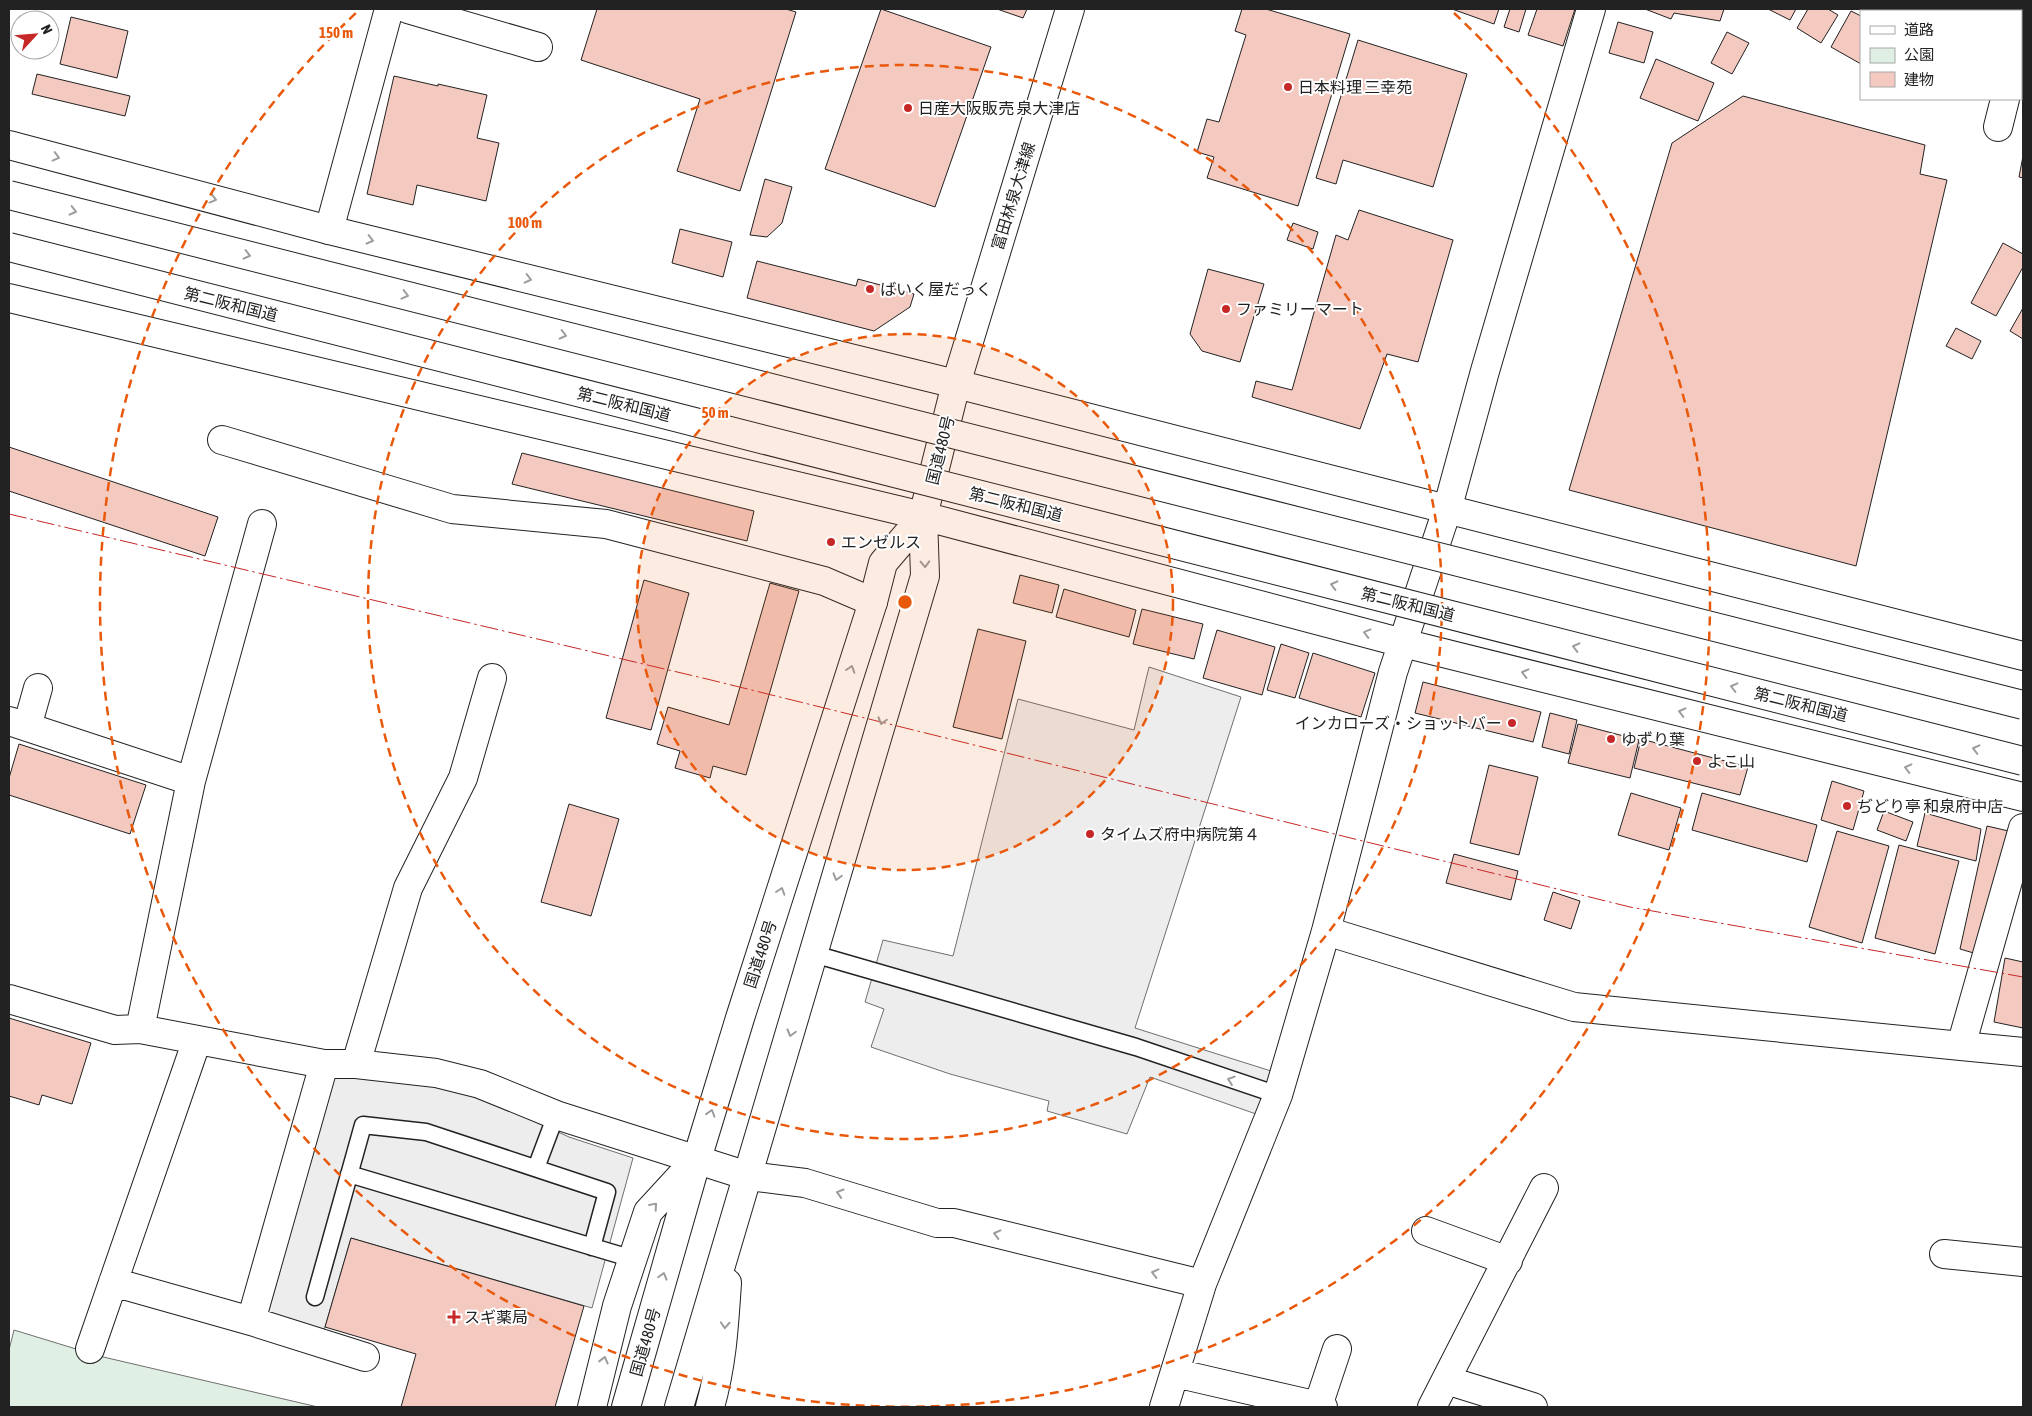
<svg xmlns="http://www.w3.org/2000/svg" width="2032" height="1416" viewBox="0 0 2032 1416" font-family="'Asap Condensed','Noto Sans JP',sans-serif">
<rect width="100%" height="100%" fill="#fff"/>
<!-- green -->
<path fill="#e0efe3" stroke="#6f6f6f" d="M14 1330 99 1356 318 1407H9V1350Z"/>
<!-- parking -->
<path fill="#ededed" stroke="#6f6f6f" d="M1149 667 1241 697 1135 1028 1271 1071 1256 1114 1150 1077 1127 1134 1047 1111 1049 1101 950 1074 871 1047 884 1009 865 1002 883 940 953 956 1018 699 1134 730Z
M335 1074 431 1084 494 1103 569 1137 633 1158 592 1308 351 1238 325 1327 321 1335 267 1317Z"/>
<!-- building -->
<path fill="#f3c9c0" stroke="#222" d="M597 9H786L796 12 740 191 677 171 700 99 581 60Z
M881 9 991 47 935 207 825 169Z
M997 9H1027L1023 18Z
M1242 9H1266L1350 34 1298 206 1207 178 1214 157 1197 152 1207 119 1219 122 1246 35 1235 31Z
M1452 9H1499L1494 24Z
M1510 9H1526L1519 32 1504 27Z
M1537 9H1575L1563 46 1528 35Z
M1645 9H1724L1720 21 1674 13 1671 19Z
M1768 9H1796L1790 20Z
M1808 9H1828L1838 15 1821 43 1797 28Z
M1851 11 1861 16V64L1831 47Z
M71 17 128 31 117 78 60 64Z
M1618 22 1653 32 1644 63 1609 53Z
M1727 32 1749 43 1732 74 1711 63Z
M1358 40 1467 74 1433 187 1343 160 1336 184 1316 178Z
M1656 59 1714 83 1698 121 1640 98Z
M37 74 130 96 125 116 32 94Z
M394 76 438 86V84L487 95 477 138 499 143 486 201 417 185 413 205 367 194Z
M1743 96 1925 145 1920 174 1947 180 1856 566 1569 490 1672 143Z
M2023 156V178L2019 177Z
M765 179 792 187 782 223 767 237 750 235Z
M1359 210 1453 240 1418 362 1387 354 1360 429 1252 397 1256 381 1292 390 1336 235 1348 240Z
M1293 223 1318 232 1313 249 1287 240Z
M680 229 732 242 723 277 672 263Z
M2003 243 2023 254V267L1996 316 1971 303Z
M757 261 856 286 858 279 914 294 910 307 874 331 747 298Z
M1208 269 1264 284 1240 362 1202 351 1190 334Z
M2023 308V339L2010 331Z
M1956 328 1981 341 1972 359 1946 346Z
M9 447 218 517 205 556 9 491Z
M522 453 754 511 747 541 512 484Z
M1020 575 1059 585 1052 613 1013 603Z
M644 580 689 593 651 730 606 718Z
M770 583 799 591 746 775 713 766 710 778 675 768 680 751 657 744 668 707 729 725Z
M1064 589 1136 610 1129 637 1056 617Z
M1142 609 1203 624 1194 659 1133 644Z
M978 629 1026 641 1002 739 953 727Z
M1217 630 1275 647 1262 695 1203 678Z
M1281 644 1309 653 1295 698 1267 690Z
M1313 653 1375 673 1361 717 1299 698Z
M1423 682 1541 712 1533 742 1415 713Z
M1550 713 1577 720 1569 754 1542 747Z
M1578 724 1639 740 1630 778 1568 763Z
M1641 739 1748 767 1740 795 1634 768Z
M19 744 146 785 130 834 9 795V778Z
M1489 765 1538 777 1519 855 1470 843Z
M1832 781 1864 791 1853 830 1821 820Z
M1631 793 1681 808 1669 850 1618 835Z
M1702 793 1817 825 1807 862 1692 830Z
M569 804 619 819 591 916 541 902Z
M1884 811 1913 822 1906 841 1877 830Z
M1925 813 1981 829 1976 861 1917 846Z
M1987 826 2013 832 1977 954 1960 949Z
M1837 831 1889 846 1862 943 1809 927Z
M1899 845 1959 861 1935 954 1875 938Z
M1454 854 1518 871 1511 900 1446 883Z
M1553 892 1580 901 1571 929 1544 920Z
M2005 958 2023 962V1028L1994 1022Z
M9 1018 91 1043 72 1104 42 1095 39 1105 9 1096Z
M351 1238 584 1306 555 1407H401L416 1354 325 1327Z"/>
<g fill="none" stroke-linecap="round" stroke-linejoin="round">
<defs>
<path id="lane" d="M814 954 1136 1047 1278 1095
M536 1168 556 1115
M349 1174 633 1259
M315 1297 363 1125 426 1132 607 1192 592 1247"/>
<path id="street" d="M408 9 538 47
M1891 9 1896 11
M1956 11V9
M2021 44 2023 45
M1998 127 2005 99
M329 230 389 9
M222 440 452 509 606 524 824 581 873 602
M9 721 191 781
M27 727 38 688
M2023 828 1961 1046 2023 1052
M1326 931 1574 1007 1961 1046
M9 999 115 1030 140 1029 324 1064H356L436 1073 480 1084 556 1115 748 1176 805 1183 937 1223H954L1202 1284
M140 1029 191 781 262 524
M356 1064 408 888 463 778 492 678
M1426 1231 1508 1261
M1944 1254 2023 1262
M113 1282 251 1321 365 1357
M251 1321 324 1064
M90 1349 197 1040
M1175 1373 1323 1407
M1446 1380 1533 1407
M1318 1406 1337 1349
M1164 1407 1202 1284 1278 1095 1326 931 1393 672 1447 510 1485 371 1591 9
M1432 1407 1544 1188"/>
<path id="primary" d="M956 384 1070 9"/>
<path id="highway" d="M9 145 329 230 956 384 2023 656
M9 298 923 516 1403 643 2023 797
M592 1407 617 1306 648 1212 694 1162
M626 1407 697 1159 740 1018 873 602 883 563 923 516
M679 1407 925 576 923 516 956 384
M710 1407C722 1364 724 1328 727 1283"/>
</defs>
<!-- lane casing -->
<use href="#lane" stroke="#222" stroke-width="19"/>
<!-- street casing -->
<use href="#street" stroke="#222" stroke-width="30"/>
<!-- primary casing -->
<use href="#primary" stroke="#222" stroke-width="30"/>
<!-- highway casing -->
<use href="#highway" stroke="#222" stroke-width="30"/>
<!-- lane -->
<use href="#lane" stroke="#fff" stroke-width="16"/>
<!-- street -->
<use href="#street" stroke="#fff" stroke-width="28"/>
<!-- primary -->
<use href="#primary" stroke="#fff" stroke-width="28"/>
<!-- highway -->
<use href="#highway" stroke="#fff" stroke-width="28"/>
<defs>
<path id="highway-bridge" d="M9 195 2023 705
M9 247 2023 761"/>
</defs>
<!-- highway-bridge casing -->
<use href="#highway-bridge" stroke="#222" stroke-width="30" stroke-linecap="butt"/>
<!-- highway-bridge -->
<use href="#highway-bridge" stroke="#fff" stroke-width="28"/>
<!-- power -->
<path stroke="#c62828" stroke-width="1" stroke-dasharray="18 4 2.5 4" stroke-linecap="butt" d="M9 514 711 680 1630 907 2023 977"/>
</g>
<!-- one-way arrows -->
<defs><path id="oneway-chevron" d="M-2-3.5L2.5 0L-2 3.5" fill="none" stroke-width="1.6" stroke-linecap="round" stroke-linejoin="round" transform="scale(1.25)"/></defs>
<g stroke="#9c9c9c">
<use href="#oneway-chevron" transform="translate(56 157) rotate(15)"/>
<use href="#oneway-chevron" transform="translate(213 199) rotate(15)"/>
<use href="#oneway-chevron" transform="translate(73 211) rotate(14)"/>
<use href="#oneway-chevron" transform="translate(370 240) rotate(14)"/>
<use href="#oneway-chevron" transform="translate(247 255) rotate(14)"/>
<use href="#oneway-chevron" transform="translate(528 279) rotate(14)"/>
<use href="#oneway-chevron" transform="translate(405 295) rotate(14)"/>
<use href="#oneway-chevron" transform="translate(563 335) rotate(14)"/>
<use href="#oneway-chevron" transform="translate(925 564) rotate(88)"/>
<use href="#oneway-chevron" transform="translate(1334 585) rotate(-166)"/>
<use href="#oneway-chevron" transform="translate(1367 633) rotate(-165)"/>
<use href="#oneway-chevron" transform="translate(1576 647) rotate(-166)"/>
<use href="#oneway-chevron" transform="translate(851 669) rotate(-72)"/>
<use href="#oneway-chevron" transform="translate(1525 673) rotate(-166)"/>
<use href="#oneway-chevron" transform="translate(1734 687) rotate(-166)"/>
<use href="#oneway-chevron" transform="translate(1682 712) rotate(-166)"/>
<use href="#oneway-chevron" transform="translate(882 721) rotate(106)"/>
<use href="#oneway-chevron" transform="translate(1976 749) rotate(-166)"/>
<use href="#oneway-chevron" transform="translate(1908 768) rotate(-166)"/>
<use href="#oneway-chevron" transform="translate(837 877) rotate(106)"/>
<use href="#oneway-chevron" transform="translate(781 891) rotate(-72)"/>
<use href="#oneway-chevron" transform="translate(791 1033) rotate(106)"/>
<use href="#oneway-chevron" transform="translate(1231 1080) rotate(-161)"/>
<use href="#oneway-chevron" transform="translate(711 1113) rotate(-73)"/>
<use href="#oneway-chevron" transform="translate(840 1193) rotate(-163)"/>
<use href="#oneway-chevron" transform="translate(654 1206) rotate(-49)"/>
<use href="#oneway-chevron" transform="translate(997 1234) rotate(-166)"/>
<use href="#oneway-chevron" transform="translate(1155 1273) rotate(-166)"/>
<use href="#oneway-chevron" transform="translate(663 1276) rotate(-74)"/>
<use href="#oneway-chevron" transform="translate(725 1325) rotate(93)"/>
<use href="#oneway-chevron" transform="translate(604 1360) rotate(-76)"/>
</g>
<!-- distance rings -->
<circle cx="905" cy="602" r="268" fill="#e8590c" fill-opacity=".12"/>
<g fill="none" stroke="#e8590c" stroke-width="2.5" stroke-dasharray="9 6">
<circle cx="905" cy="602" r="268"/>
<circle cx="905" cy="602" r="537"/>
<path d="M1454 13A805 805 0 1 1 356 13"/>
</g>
<!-- markers -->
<g fill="#c62828" stroke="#fff" stroke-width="2">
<circle cx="1288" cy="87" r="5"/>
<circle cx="908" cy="108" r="5"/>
<circle cx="870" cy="289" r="5"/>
<circle cx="1226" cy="309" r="5"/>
<circle cx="831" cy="542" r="5"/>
<circle cx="1512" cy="723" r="5"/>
<circle cx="1611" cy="739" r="5"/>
<circle cx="1697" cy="761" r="5"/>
<circle cx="1847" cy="806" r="5"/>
<circle cx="1090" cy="834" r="5"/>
<path d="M451.5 1309.5h5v5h5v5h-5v5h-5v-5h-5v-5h5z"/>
</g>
<g text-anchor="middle" stroke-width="4" stroke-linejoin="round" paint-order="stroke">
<!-- poi labels -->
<g font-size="16" fill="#222" stroke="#fff" text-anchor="start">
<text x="1298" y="93">日本料理 三幸苑</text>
<text x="918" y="114">日産大阪販売 泉大津店</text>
<text x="880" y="295">ばいく屋だっく</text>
<text x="1236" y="315">ファミリーマート</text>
<text x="841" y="548">エンゼルス</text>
<text x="1502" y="729" text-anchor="end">インカローズ・ショットバー</text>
<text x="1621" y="745">ゆずり葉</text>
<text x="1707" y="767">よこ山</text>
<text x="1857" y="812">ぢどり亭 和泉府中店</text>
<text x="1100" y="840">タイムズ府中病院第４</text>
<text x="464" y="1323">スギ薬局</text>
</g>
<!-- street labels -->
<g font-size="16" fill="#222" stroke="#fff">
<text transform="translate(1013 196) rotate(-73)" y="6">富田林泉大津線</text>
<text transform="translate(231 304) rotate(14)" y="6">第二阪和国道</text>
<text transform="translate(624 404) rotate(14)" y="6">第二阪和国道</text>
<text transform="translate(940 450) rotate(-76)" y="6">国道480号</text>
<text transform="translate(1016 504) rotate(14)" y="6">第二阪和国道</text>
<text transform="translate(1408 604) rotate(14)" y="6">第二阪和国道</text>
<text transform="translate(1801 704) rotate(14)" y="6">第二阪和国道</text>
<text transform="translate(760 954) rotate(-72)" y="6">国道480号</text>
<text transform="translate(645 1342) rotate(-74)" y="6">国道480号</text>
</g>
</g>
<circle cx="905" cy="602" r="8" fill="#e8590c" stroke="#fff" stroke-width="2.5"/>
<g font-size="15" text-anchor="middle" font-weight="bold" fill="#e8590c" stroke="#fff" stroke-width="4" stroke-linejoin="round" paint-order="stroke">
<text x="336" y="38">150 m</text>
<text x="525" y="228">100 m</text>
<text x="715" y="418">50 m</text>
</g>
<!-- border -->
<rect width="2032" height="1416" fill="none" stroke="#222222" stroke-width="20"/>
<!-- legend -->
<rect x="1860" y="10" width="162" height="90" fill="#ffffff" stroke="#a7a7a7"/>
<rect x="1870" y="26" width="25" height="8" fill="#ffffff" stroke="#a7a7a7"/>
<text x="1904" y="35" font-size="15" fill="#222222">道路</text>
<rect x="1870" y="48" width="25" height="15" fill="#e0efe3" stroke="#a7a7a7"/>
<text x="1904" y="60" font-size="15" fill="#222222">公園</text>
<rect x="1870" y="72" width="25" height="15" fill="#f3c9c0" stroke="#a7a7a7"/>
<text x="1904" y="85" font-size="15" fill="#222222">建物</text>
<!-- north arrow -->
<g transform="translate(35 35) rotate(64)"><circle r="24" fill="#ffffff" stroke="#a7a7a7"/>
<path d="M0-4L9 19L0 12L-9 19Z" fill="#c62828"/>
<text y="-8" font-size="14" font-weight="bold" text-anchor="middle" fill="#222222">N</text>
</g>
</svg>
